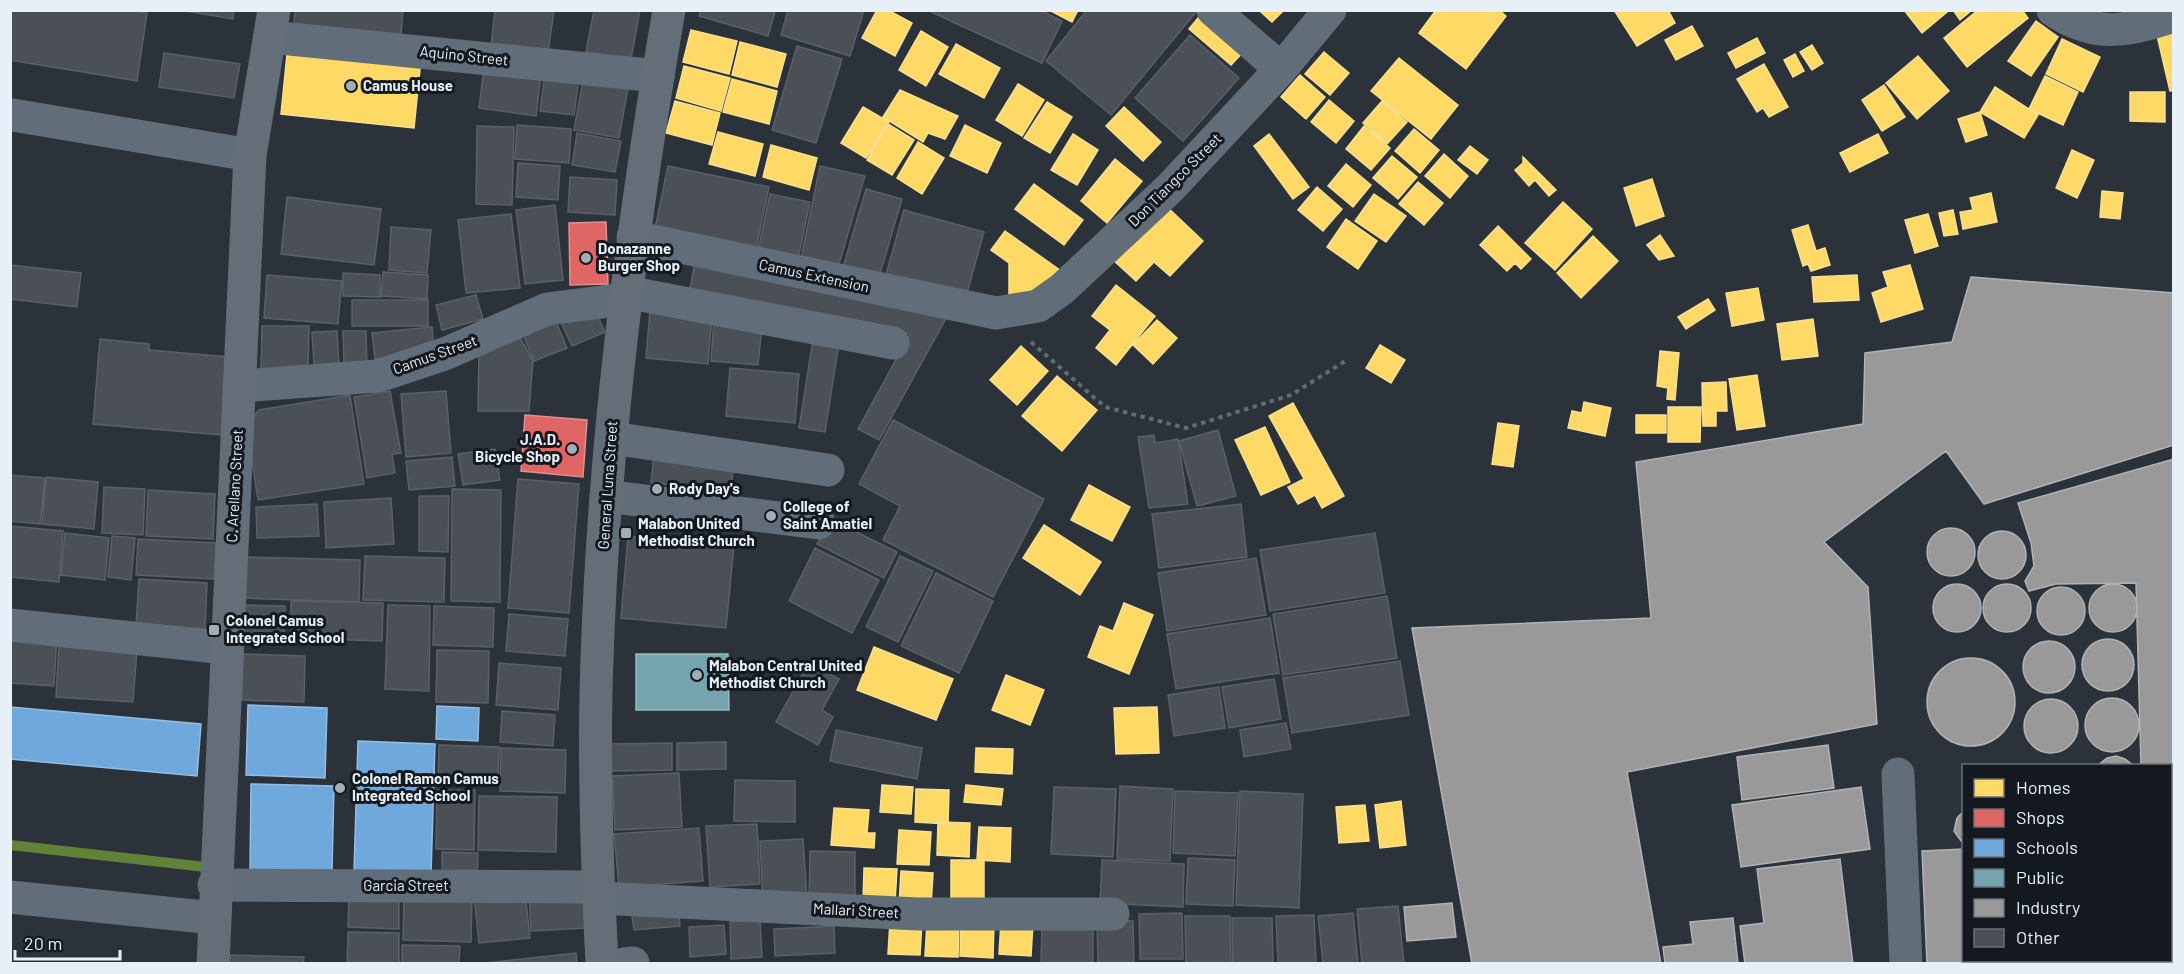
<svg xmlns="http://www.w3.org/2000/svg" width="2184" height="974" viewBox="0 0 2184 974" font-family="Barlow,sans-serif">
<rect width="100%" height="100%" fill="#2b3239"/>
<!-- homes -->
<path fill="#ffd966" stroke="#f8e092" stroke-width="1.5" d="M877 10H888L912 23 895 56 862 38Z
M1049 10H1078L1072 22Z
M1262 10H1284L1272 22 1261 12Z
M1436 10H1499L1506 16 1466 69 1419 33Z
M1614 10H1668L1675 23 1637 46Z
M1904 10H1946L1947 12 1922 33Z
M1953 10H1972L1960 20Z
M1978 10H2022L2028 18 1967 67 1944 38Z
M1203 12 1246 49 1231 65 1189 29Z
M2036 21 2058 37 2031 76 2008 61Z
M1692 26 1703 46 1676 60 1665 40Z
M2174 28V90L2170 91 2156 31Z
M691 30 737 41 729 74 683 62Z
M921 31 948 47 926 86 899 70Z
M1757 38 1765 53 1736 68 1728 53Z
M2062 39 2100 57 2083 92 2046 74Z
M740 42 786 54 777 87 732 75Z
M288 44 421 59 414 128 281 114Z
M956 44 1000 68 984 98 939 74Z
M1812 45 1823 63 1812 70 1800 52Z
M1324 52 1349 73 1330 95 1305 74Z
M1795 54 1804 71 1793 77 1784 60Z
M1918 56 1949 91 1917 119 1886 83Z
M1399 58 1458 105 1431 139 1371 91Z
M1764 64 1788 107 1769 117 1763 108 1757 112 1737 79Z
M684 66 730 78 721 111 676 98Z
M1300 75 1325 97 1306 119 1281 97Z
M2045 76 2078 92 2063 125 2029 109Z
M732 79 777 91 769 124 723 112Z
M1018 84 1044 100 1022 136 996 120Z
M1884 85 1905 117 1882 131 1862 100Z
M1995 87 2038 115 2024 138 1980 112Z
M900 90 958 116 945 139 928 133 923 142 883 117Z
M2130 92H2165V122L2130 121Z
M1329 100 1354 121 1336 143 1311 122Z
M675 101 720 113 712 145 666 133Z
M1382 101 1407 122 1387 144 1363 123Z
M1047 102 1072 117 1050 153 1024 138Z
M863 107 889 122 866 158 841 143Z
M1124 107 1161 142 1143 161 1106 126Z
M1980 112 1987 135 1966 142 1958 119Z
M888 124 914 140 892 175 867 160Z
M965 125 1001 143 987 173 950 156Z
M1364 126 1390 148 1371 170 1346 149Z
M1414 129 1439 150 1420 173 1395 151Z
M718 132 763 144 755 176 709 164Z
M1073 134 1098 150 1077 185 1051 170Z
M1269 134 1309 187 1293 199 1254 146Z
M1878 134 1888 153 1850 172 1840 153Z
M918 142 944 158 922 194 897 178Z
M771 145 817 158 809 190 763 177Z
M1470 146 1488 160 1477 174 1458 160Z
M2072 150 2094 160 2077 198 2056 188Z
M1444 154 1468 176 1450 198 1425 176Z
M1392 156 1417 177 1398 199 1373 178Z
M1523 157 1556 190 1549 196 1535 180 1529 186 1515 170 1523 163Z
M1115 159 1142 181 1107 223 1081 201Z
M1346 164 1371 185 1353 207 1328 186Z
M1652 179 1664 216 1636 226 1624 188Z
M1418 182 1443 203 1424 225 1399 204Z
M1034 184 1083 220 1064 245 1015 209Z
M1317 187 1342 209 1323 231 1298 210Z
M2102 191 2123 193 2120 219 2100 217Z
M1991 193 1997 222 1963 229 1960 212 1973 210 1970 198Z
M1374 194 1406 216 1386 242 1355 221Z
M1563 202 1592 229 1555 270 1525 243Z
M1164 204 1203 241 1170 276 1154 262 1136 281 1112 259Z
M1953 210 1958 234 1944 236 1939 213Z
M1928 214 1938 246 1915 253 1905 220Z
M1346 219 1377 241 1358 269 1327 247Z
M1808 225 1816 251 1825 248 1830 265 1811 271 1808 264 1803 266 1792 230Z
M1498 226 1531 259 1521 269 1515 263 1507 271 1480 245Z
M1005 231 1061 271 1037 304H1009V263L991 250Z
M1660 235 1674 256 1659 260 1647 245Z
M1593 236 1618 261 1581 298 1557 273Z
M1910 265 1923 309 1881 322 1872 293 1888 287 1883 272Z
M1857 275 1859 300 1814 302 1812 277Z
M1116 285 1155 316 1116 365 1096 348 1110 330 1092 316Z
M1758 288 1764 320 1732 326 1726 293Z
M1708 299 1715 310 1686 329 1678 317Z
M1813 319 1818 356 1782 360 1777 324Z
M1157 320 1177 338 1153 364 1133 345Z
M1380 345 1405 360 1391 383 1366 368Z
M1021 346 1048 371 1017 405 990 380Z
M1660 351 1679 353 1675 400 1667 399 1668 388 1657 386Z
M1757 375 1765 426 1737 430 1729 379Z
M1057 376 1097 410 1062 451 1022 416Z
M1726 382 1727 411H1716V426H1703L1702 383Z
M1584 402 1611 408 1605 436 1568 428 1572 411 1582 413Z
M1293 403 1344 496 1322 508 1315 495 1298 504 1288 487 1304 479 1269 416Z
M1668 407H1701L1700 442H1668Z
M1636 415H1666V433H1636Z
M1498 423 1519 426 1513 467 1492 464Z
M1265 427 1290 482 1261 495 1235 440Z
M1089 485 1130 507 1112 541 1071 520Z
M1044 525 1101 562 1080 595 1023 558Z
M1124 603 1153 615 1129 674 1088 657 1100 626 1113 631Z
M874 647 953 679 936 720 857 690Z
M1006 675 1044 690 1030 725 992 710Z
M1157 707 1159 753 1116 754 1114 708Z
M976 748 1013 749 1012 774 975 772Z
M882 785 913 787 911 814 880 812Z
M966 785 1003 789 1001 805 964 802Z
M916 789 949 790 948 824 915 822Z
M1401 801 1406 845 1380 848 1375 805Z
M1365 805 1369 841 1339 843 1336 807Z
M834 808 869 810 867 833H875L874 848 831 845Z
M938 822 970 823 969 857 937 855Z
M979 827 1011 828 1010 862 977 860Z
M899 830 931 832 929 865 897 864Z
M951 860H984V905L951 904Z
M864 868 897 869 895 903 863 901Z
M901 871 933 873 931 906 899 905Z
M890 921 922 922 920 955 888 954Z
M1001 921 1033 923 1031 956 999 954Z
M927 922 959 924 958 957 925 956Z
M961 923 994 924 993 958 960 956Z"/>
<!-- shops -->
<path fill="#e06666" stroke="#e28f92" stroke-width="1.5" d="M606 222 608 284 570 285 569 223Z
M525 415 587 420 583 477 521 471Z"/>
<!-- schools -->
<path fill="#6fa8dc" stroke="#93bde4" stroke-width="1.5" d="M248 705 327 708 325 778 246 775Z
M437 706 479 708 478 741 436 739Z
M10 707 201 724 197 776 10 759Z
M358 741 435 744 431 874 354 872Z
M251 784 334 786 332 872 250 870Z"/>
<!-- public -->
<path fill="#76a5af" stroke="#98bbc5" stroke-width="1.5" d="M636 654H728L729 710H636Z"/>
<!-- industry -->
<path fill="#999" stroke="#b0b3b5" stroke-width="1.5" d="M1971 277 2174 293V445L1984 504 1946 451 1824 542 1868 587 1877 724 1627 772 1661 964H1472L1412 628 1651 618 1636 462 1863 424 1865 353 1952 342Z
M2174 459V964H1927L1922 851 1964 849V960H2170V766H2141L2136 583 2056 584 2029 591 2025 581 2034 566 2031 543 2018 503Z
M1927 552a24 24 0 1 1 48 0a24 24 0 1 1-48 0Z
M1978 555a24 24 0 1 1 48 0a24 24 0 1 1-48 0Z
M1933 608a24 24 0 1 1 48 0a24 24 0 1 1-48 0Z
M1983 608a24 24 0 1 1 48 0a24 24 0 1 1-48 0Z
M2089 608a24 24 0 1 1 48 0a24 24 0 1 1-48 0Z
M2037 611a24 24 0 1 1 48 0a24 24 0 1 1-48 0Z
M2082 665a26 26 0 1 1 52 0a26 26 0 1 1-52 0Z
M2023 667a26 26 0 1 1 52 0a26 26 0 1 1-52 0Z
M1927 702a44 44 0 1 1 88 0a44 44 0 1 1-88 0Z
M2085 725a27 27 0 1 1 54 0a27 27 0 1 1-54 0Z
M2024 726a27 27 0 1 1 54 0a27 27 0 1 1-54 0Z
M1828 745 1834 788 1742 800 1737 757Z
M2116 756 2125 759 2134 766H2097L2107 758Z
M1861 787 1870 849 1741 867 1732 805Z
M1964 811V845L1954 831 1957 818Z
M1840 859 1853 964H1745L1740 926 1764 923 1757 869Z
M1452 903 1456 937 1407 941 1404 907Z
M1733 918 1738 964H1665L1663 947 1693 944 1690 922Z"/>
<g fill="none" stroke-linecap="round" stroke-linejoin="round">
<!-- stream -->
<path stroke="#628337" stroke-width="10" d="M10 845 215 868"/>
</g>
<!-- building -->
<path fill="#4a5056" stroke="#5a6066" stroke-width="1.5" d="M10 10H129L147 13 137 81 10 60Z
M179 10H234L233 19Z
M295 10H403L401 34 294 24Z
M495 10H554L548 53 491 46Z
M594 10H640L630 65 585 57Z
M701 10H771L775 12 768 36 699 16Z
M788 10H864L850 56 781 35Z
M927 10H1040L1062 21 1042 63Z
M1087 10H1193L1196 12 1111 115 1046 61Z
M1190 35 1239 78 1183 141 1135 98Z
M797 46 842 59 816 143 772 130Z
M164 53 240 64 234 98 159 87Z
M485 60 542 67 536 116 479 108Z
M585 69 630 77 619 138 574 130Z
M545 73 579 77 574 115 540 111Z
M517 125 571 129 569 163 515 159Z
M477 126 514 127 512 205 476 204Z
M577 133 621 141 615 172 572 165Z
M518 163 560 166 558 200 516 197Z
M668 166 769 187 755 254 654 233Z
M820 166 865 176 837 271 800 263Z
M570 177 617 180 615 215 568 212Z
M866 189 902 199 876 288 840 277Z
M770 194 810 202 798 259 758 251Z
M287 197 381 209 374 265 281 254Z
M555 205 563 280 525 284 516 210Z
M904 210 984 232 965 300 885 278Z
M511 214 520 288 466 293 458 220Z
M391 227 431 230 427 273 389 270Z
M695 262 949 313 879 440 858 429 910 334 690 289Z
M10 265 81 273 77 307 10 299Z
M383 272 428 275 427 299 381 296Z
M343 273 380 275V297L343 296Z
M267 275 342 281 338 324 264 318Z
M476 295 483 319 442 330 436 305Z
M352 300H428V326H352Z
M592 304 605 332 572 346 559 318Z
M650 310 712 316 708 364 646 358Z
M553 314 567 348 534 361 520 327Z
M714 319 762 324 758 365 711 361Z
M262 326H309L308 371 261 369Z
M432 327 434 353 375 359 372 333Z
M515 328 533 361 529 411H478L479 350Z
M337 331 339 365 314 366 312 332Z
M343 331H366L367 364H344Z
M814 333 840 337 825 432 799 428Z
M100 339 149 344V350L229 357 222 435 93 424Z
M730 368 799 374 795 423 726 416Z
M390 391 401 453 392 454 395 473 367 478 354 397Z
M446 391 451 453 406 457 401 394Z
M350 395 364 484 258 500 251 454 253 417 259 410Z
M893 420 1044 499 993 597 883 540 900 506 859 484Z
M1218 430 1236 496 1197 506 1179 441Z
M1154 435 1155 443 1178 439 1188 504 1149 508 1138 437Z
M495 449 500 480 463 485 458 454Z
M654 453 734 459 731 490 651 483Z
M452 457 455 486 409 490 406 461Z
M10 475 45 478 40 524 10 521Z
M46 477 98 482 94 529 42 524Z
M518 479 579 484 569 613 508 608Z
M104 487 145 489 143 535 102 533Z
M452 489 501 490 500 602 451 601Z
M148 490 215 494 213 539 146 536Z
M419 496H449L448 552 419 551Z
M391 498 394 544 326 548 324 502Z
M317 504 319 536 257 538 256 507Z
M1241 504 1247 557 1159 568 1152 514Z
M830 519 897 552 884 578 817 544Z
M10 526 63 531 59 582 10 577Z
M65 533 109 538 105 580 61 575Z
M1375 533 1385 593 1270 611 1260 550Z
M112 536 135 538 131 580 108 577Z
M628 536 734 546 726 628 621 618Z
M138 539 216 543 214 579 136 575Z
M815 548 879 580 852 633 789 601Z
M365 556 445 558 444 602 363 600Z
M900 556 933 571 898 642 866 627Z
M244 557 360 560 359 602 243 598Z
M1256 558 1266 615 1167 631 1158 573Z
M936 573 993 601 959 673 901 646Z
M139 579 207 583 205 629 136 625Z
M1387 596 1397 658 1283 675 1273 614Z
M291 601 383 603 382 641 291 638Z
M244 605 285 606 284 642 244 641Z
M388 605 430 606 429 691 385 689Z
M434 606 494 608 493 647 433 645Z
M509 614 568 619 565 656 506 651Z
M1270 618 1279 673 1176 689 1167 634Z
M10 632 57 635 54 686 10 683Z
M59 644 137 649 133 702 56 697Z
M437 650 489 651 488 703 436 702Z
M243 654 305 656 304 702 242 700Z
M1400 661 1409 715 1292 733 1283 678Z
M499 663 561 668 558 710 496 705Z
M809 663 839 679 822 710 833 717 818 745 776 722Z
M1274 679 1281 719 1229 728 1222 687Z
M1219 687 1225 728 1174 736 1168 695Z
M502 711 555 715 553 746 500 742Z
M1286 723 1291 749 1244 757 1240 730Z
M836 730 922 748 917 779 830 761Z
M726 742V769L677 770V743Z
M672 743V770L609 771 608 744Z
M439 745 499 747 498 785 438 784Z
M501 748 566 750 565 793 500 791Z
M679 773 682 827 615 830 612 776Z
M735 780 795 781V822L734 821Z
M1120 786 1173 789 1170 861 1117 859Z
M1054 787 1116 789 1113 857 1051 854Z
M437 790H475L474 850 436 849Z
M1175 791 1238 793 1235 856 1173 853Z
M1240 791 1303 794 1299 908 1236 905Z
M479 796 557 797 556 852 478 850Z
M757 824 760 884 710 887 706 826Z
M699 828 703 881 619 887 614 834Z
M803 839 807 899 763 901 760 841Z
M810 851 855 852V903H809Z
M442 852 478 853 477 884 442 883Z
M1188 858 1235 860 1233 906 1186 904Z
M1102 860 1184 864 1183 907 1100 903Z
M349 889 399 890V929L348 927Z
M525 892 530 938 479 943 474 896Z
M584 892 586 928 531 931 529 894Z
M404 896 472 897 471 942 403 940Z
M678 904 680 926 634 930 631 909Z
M1398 906 1404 964H1362L1357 909Z
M1182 913 1183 959H1140L1139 914Z
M1353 913 1358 964H1323L1318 916Z
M1314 915 1316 964H1278L1276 916Z
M1185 916H1230L1231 964H1186Z
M1232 918H1272L1273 964H1233Z
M760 920 762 957 731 959 730 922Z
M1097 921H1133L1134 964H1098Z
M1042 923 1093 924V964H1041Z
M724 925 726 954 690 957 689 927Z
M834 926 835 953 775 956 774 929Z
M348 932 399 933V964H347Z
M402 945 460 946 459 964H402Z
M576 953 577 964H476Z
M230 955 304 957 303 964H230Z"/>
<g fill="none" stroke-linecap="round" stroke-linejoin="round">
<!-- path -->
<path stroke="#626b75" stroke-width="4" stroke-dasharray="4.5 4.5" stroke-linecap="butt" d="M1031 342 1105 407 1186 428 1291 395 1347 360"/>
<!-- minor -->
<path stroke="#616e7a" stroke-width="33" d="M1213 10 1281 69
M2053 10C2096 39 2127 31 2174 16
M270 37 658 76
M13 115 250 155
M633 237 996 313 1038 306 1062 289 1170 188 1281 69 1330 10
M626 292 893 343
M239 386 378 376 447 353 547 309 625 299
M612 438 828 470
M606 496 819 523
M10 625 227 648
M1898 774 1906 964
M214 885 599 887
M10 897 214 918
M599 898 918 914H1113
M624 964 633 963"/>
<!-- major -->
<path stroke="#646e79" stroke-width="33" d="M213 964 250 155 274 10
M602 964C597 865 593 759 597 660 604 442 632 226 669 10"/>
</g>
<!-- markers -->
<g fill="#a5adb4" stroke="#14191f" stroke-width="2">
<circle cx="351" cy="86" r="6"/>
<circle cx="586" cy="258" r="6"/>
<circle cx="572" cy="449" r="6"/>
<circle cx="657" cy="489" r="6"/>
<circle cx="771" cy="516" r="6"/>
<rect x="620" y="527" width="12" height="12" rx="3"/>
<rect x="208" y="624" width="12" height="12" rx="3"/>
<circle cx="697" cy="675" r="6"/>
<circle cx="340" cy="788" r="6"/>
</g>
<g text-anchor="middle" stroke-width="6" stroke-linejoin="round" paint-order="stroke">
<!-- street labels -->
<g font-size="15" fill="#e7eff7" stroke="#14191f">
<text transform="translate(464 56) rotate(6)" y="5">Aquino Street</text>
<text transform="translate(1175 180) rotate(-45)" y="5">Don Tiangco Street</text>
<text transform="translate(814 276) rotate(12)" y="5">Camus Extension</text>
<text transform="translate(435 355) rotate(-20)" y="5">Camus Street</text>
<text transform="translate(608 485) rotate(-86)" y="5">General Luna Street</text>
<text transform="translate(235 486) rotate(-87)" y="5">C. Arellano Street</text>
<text x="406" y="891">Garcia Street</text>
<text transform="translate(856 911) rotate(3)" y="5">Mallari Street</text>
</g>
<!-- poi labels -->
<g font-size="15" font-weight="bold" fill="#e7eff7" stroke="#14191f" text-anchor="start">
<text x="363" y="91">Camus House</text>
<text x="598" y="254">Donazanne<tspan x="598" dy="17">Burger Shop</tspan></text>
<text x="560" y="445" text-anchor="end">J.A.D.<tspan x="560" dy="17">Bicycle Shop</tspan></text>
<text x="669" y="494">Rody Day's</text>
<text x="783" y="512">College of<tspan x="783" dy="17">Saint Amatiel</tspan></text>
<text x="638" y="529">Malabon United<tspan x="638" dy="17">Methodist Church</tspan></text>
<text x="226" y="626">Colonel Camus<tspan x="226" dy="17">Integrated School</tspan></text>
<text x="709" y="671">Malabon Central United<tspan x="709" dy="17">Methodist Church</tspan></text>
<text x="352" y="784">Colonel Ramon Camus<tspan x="352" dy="17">Integrated School</tspan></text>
</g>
</g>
<!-- border -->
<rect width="2184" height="974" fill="none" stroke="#e7eff7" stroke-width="24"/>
<!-- legend -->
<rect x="1962" y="764" width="210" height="198" fill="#14191f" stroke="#686f75" stroke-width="1.5"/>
<rect x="1974" y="779" width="30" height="18" fill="#ffd966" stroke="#686f75" stroke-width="1.5"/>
<text x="2016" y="794" font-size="18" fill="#e7eff7">Homes</text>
<rect x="1974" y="809" width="30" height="18" fill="#e06666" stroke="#686f75" stroke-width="1.5"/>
<text x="2016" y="824" font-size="18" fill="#e7eff7">Shops</text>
<rect x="1974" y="839" width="30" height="18" fill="#6fa8dc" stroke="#686f75" stroke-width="1.5"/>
<text x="2016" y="854" font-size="18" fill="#e7eff7">Schools</text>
<rect x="1974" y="869" width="30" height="18" fill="#76a5af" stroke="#686f75" stroke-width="1.5"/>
<text x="2016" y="884" font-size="18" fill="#e7eff7">Public</text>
<rect x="1974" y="899" width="30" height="18" fill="#999999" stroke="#686f75" stroke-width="1.5"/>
<text x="2016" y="914" font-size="18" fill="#e7eff7">Industry</text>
<rect x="1974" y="929" width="30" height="18" fill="#4a5056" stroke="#686f75" stroke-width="1.5"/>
<text x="2016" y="944" font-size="18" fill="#e7eff7">Other</text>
<!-- scale -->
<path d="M15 950v9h105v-9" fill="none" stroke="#e7eff7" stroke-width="3"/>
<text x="24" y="950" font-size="18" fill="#e7eff7" stroke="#14191f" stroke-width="4.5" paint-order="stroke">20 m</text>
</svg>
